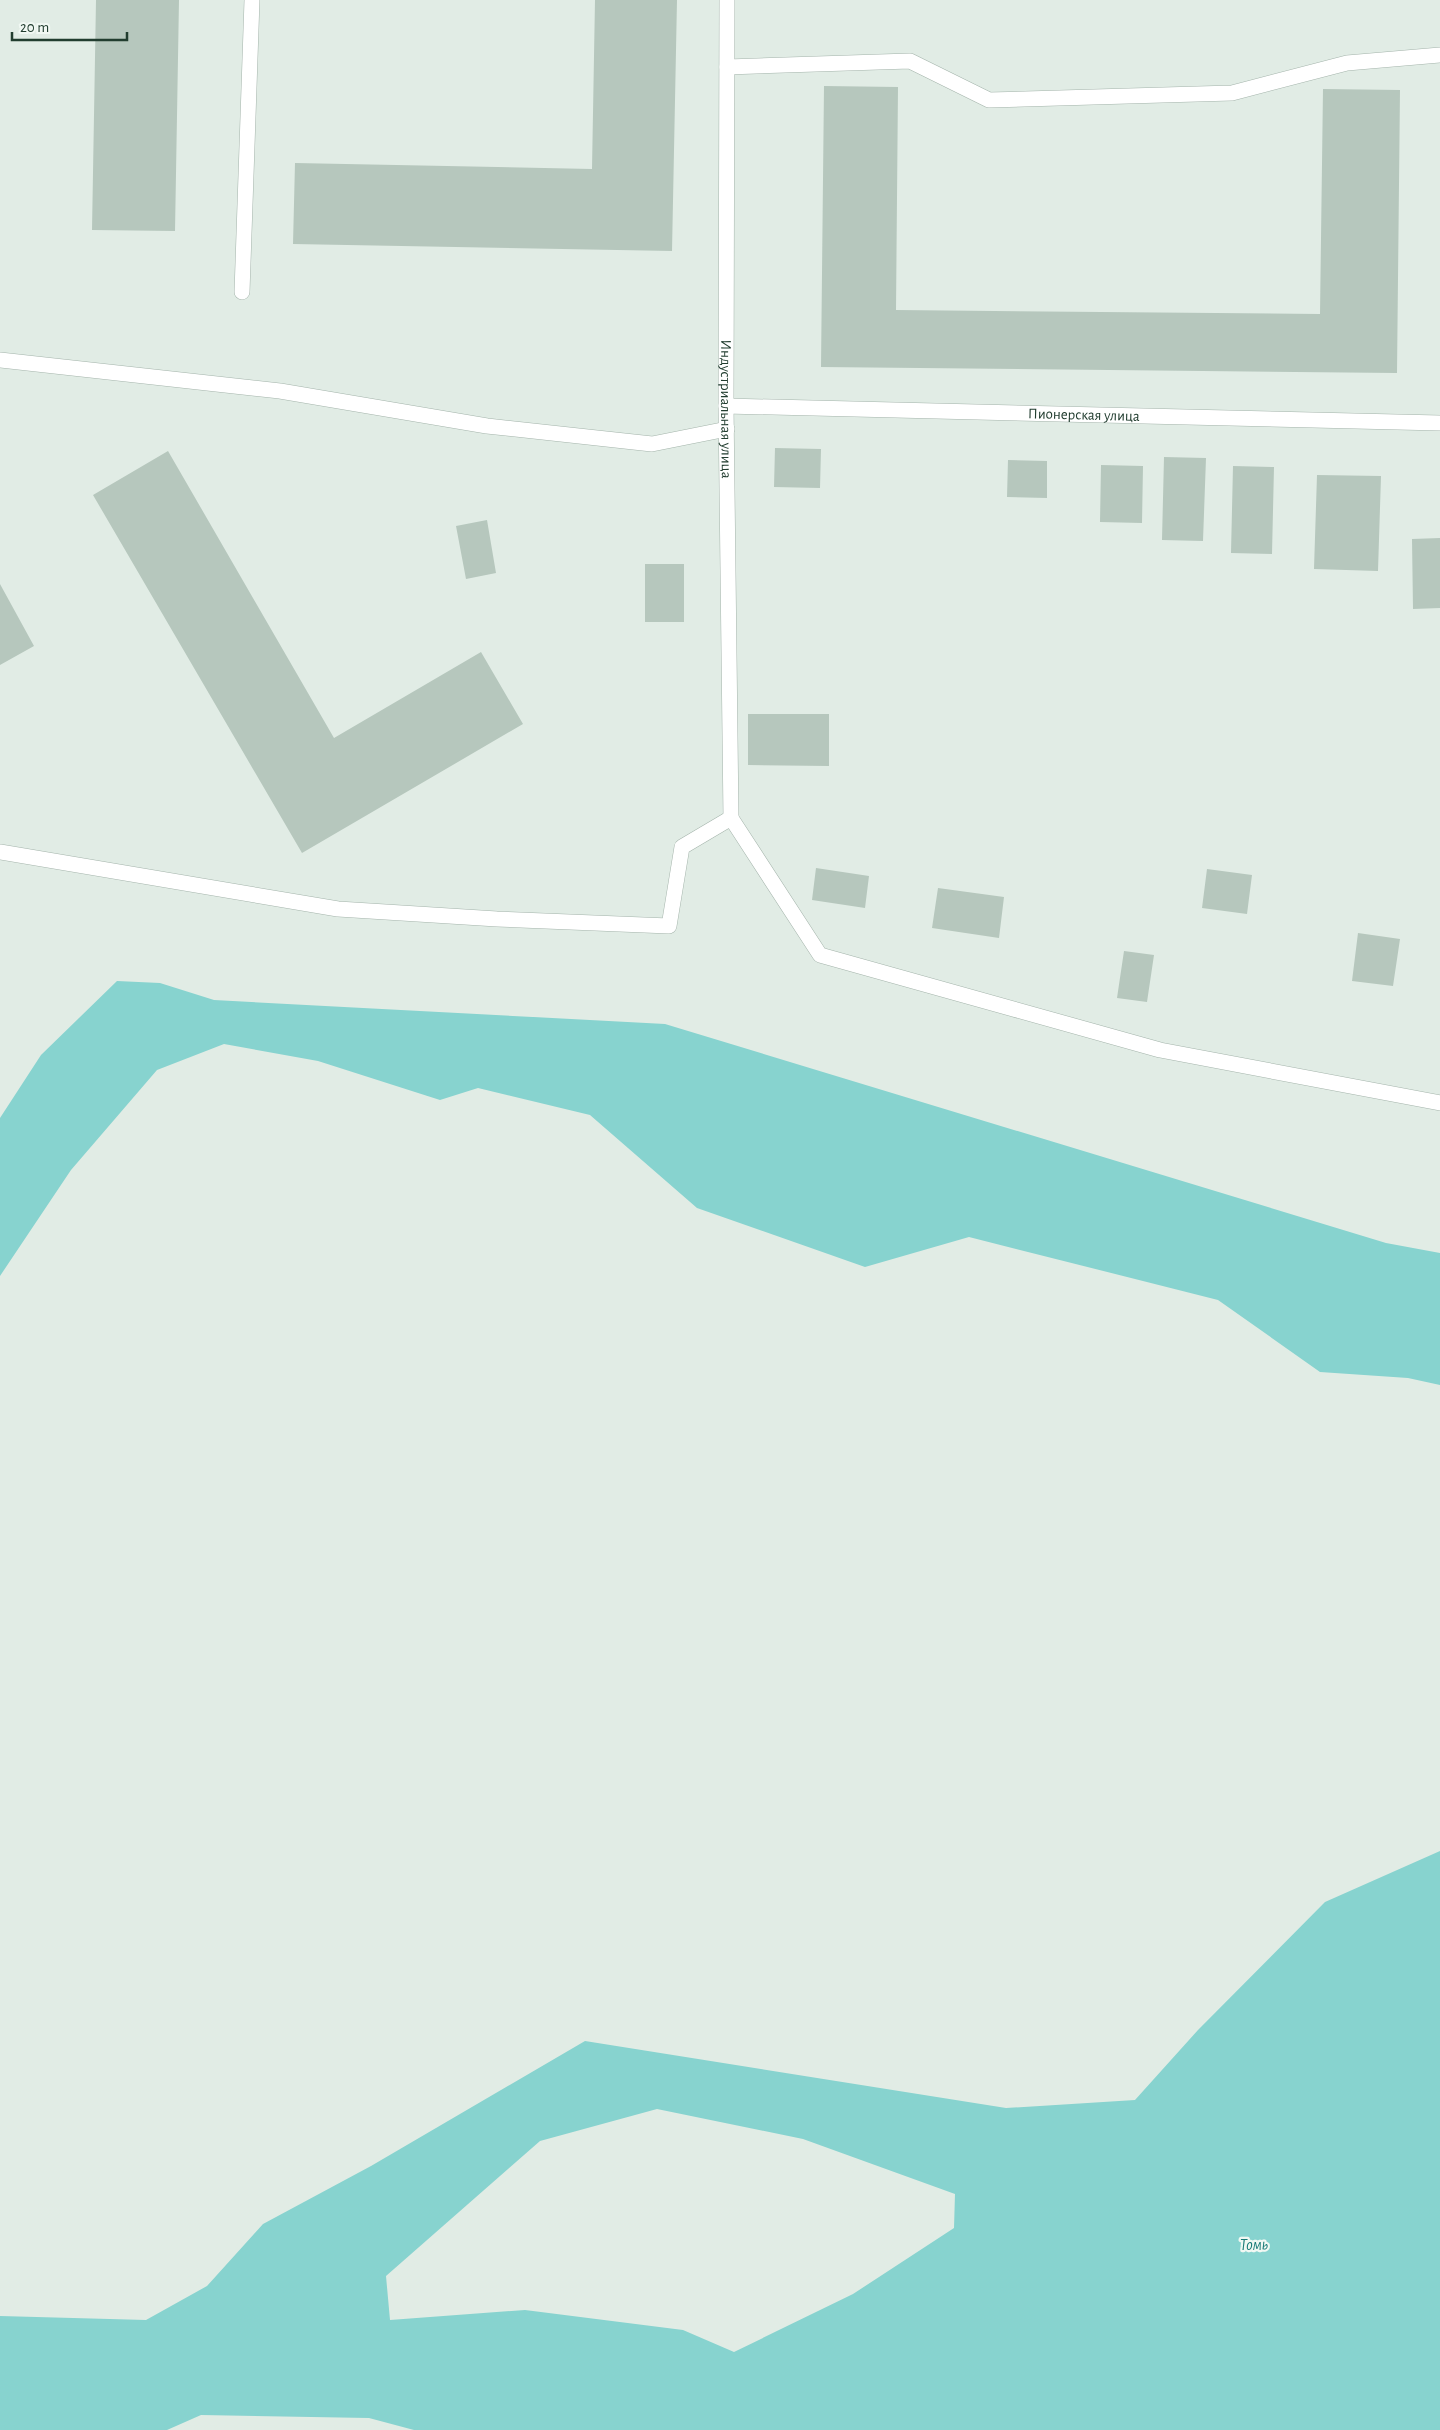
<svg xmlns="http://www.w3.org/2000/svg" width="1440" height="2430" viewBox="0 0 1440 2430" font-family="'Alegreya Sans',sans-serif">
<rect width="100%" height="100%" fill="#e1ece5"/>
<!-- water -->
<path fill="#87d3cf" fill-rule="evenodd" d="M117 981 160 983 214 1000 665 1024 1386 1243 1440 1253V1385L1408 1378 1320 1372 1218 1300 969 1237 865 1267 697 1208 590 1115 478 1088 440 1100 318 1061 224 1044 157 1070 71 1170 0 1276V1118L41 1055Z
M1440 1851V2430H414L369 2418 201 2415 167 2430H0V2316L146 2320 207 2286 263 2224 371 2166 585 2041 1006 2108 1135 2100 1198 2030 1325 1902ZM657 2109 803 2139 955 2194 954 2228 853 2294 734 2352 683 2330 525 2310 390 2320 386 2276 540 2141Z"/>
<!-- building -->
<path fill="#b6c7bd" d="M96 0H179L175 231 92 230Z
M595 0H677L672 251 293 244 295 163 592 169Z
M824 86 898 87 896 310 1320 314 1323 89 1400 90 1397 373 821 367Z
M775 448 821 449 820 488 774 487Z
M168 451 334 738 481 652 523 724 302 853 93 495Z
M1164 457 1206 458 1203 541 1162 540Z
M1008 460 1047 461V498L1007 497Z
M1101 465 1143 466 1142 523 1100 522Z
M1233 466 1274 467 1272 554 1231 553Z
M1317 475 1381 476 1378 571 1314 569Z
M487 520 496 573 466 579 456 526Z
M1440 538V608L1413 609 1412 539Z
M645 564H684V622H645Z
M0 584 34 646 0 665Z
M748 714H829V766L748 765Z
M816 868 869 876 865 908 812 900Z
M1207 869 1252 875 1247 914 1202 908Z
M938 888 1004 897 999 938 932 928Z
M1358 933 1400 939 1393 986 1352 981Z
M1124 951 1154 955 1147 1002 1117 998Z"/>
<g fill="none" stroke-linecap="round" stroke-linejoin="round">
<defs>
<path id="service" d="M727 67 910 61 989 100 1232 93 1347 63 1440 55
M242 292 252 0
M0 360 280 391 487 426 652 444 727 429"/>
<g id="minor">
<path id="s1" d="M727 0 726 406 731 818"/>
<path id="s2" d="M726 406 1440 423"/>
<path d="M0 852 338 909 497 919 669 926 682 847 731 818 820 955 1160 1050 1440 1103"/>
</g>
</defs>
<!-- service casing -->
<use href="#service" stroke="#a4b4ab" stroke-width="16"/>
<!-- minor casing -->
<use href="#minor" stroke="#a4b4ab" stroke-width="16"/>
<!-- service -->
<use href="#service" stroke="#fff" stroke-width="15"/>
<!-- minor -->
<use href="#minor" stroke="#fff" stroke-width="15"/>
</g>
<g text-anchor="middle" stroke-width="4.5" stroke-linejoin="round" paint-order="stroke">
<!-- street labels -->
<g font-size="15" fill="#213d2f" stroke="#f1f8f3">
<text dy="5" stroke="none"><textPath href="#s1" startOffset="409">Индустриальная улица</textPath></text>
<text dy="5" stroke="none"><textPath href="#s2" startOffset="358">Пионерская улица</textPath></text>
</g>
<!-- water labels -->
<g font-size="16" font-style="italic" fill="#197b77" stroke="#f1f8f3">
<text x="1254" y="2250">Томь</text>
</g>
</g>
<!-- scale -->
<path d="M12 32v8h115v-8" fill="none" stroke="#213d2f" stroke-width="2.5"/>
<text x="20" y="32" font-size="15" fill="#213d2f" stroke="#f1f8f3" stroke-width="4" paint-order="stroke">20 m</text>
</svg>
